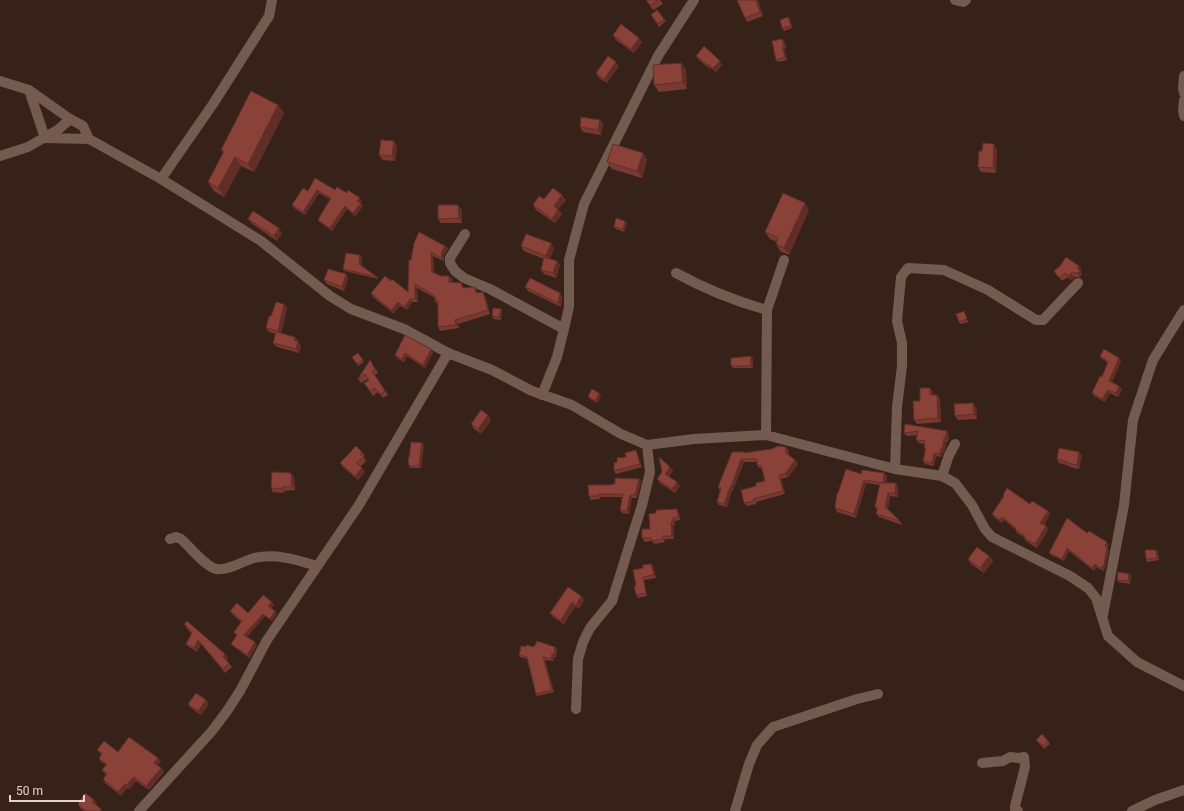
<svg xmlns="http://www.w3.org/2000/svg" width="1184" height="811" viewBox="0 0 1184 811" font-family="Roboto,sans-serif">
<rect width="100%" height="100%" fill="#37221a"/>
<g fill="none" stroke-linecap="round" stroke-linejoin="round">
<!-- minor -->
<path stroke="#745b52" stroke-width="10" d="M272 0 269 16 213 104 161 179 261 241 330 296 351 309 404 329 448 353 492 370 532 391 572 405 621 434 647 445 694 439 766 435 895 469 942 476 955 483 972 505 985 529 992 537 1070 576 1088 588 1096 598 1108 636 1137 662 1184 686
M955 0 963 2 966 0
M1184 76 1183 88 1184 93
M0 81 29 90 70 119
M29 90 45 138 89 139
M1184 100 1183 110 1184 116
M0 156 28 147 59 129 70 119 83 126 89 139 161 179
M465 234 450 258V263L455 271 464 278 490 289 564 329
M676 273C705 289 735 301 767 310
M542 395 557 357 564 329 569 307V260L584 204 658 56 694 0
M766 435 767 310 784 260
M895 469 897 407 902 366V343L897 321 901 277 908 268 944 270 988 290 1036 320H1043L1078 283
M942 476 949 455 955 444
M170 539 176 537 181 539C190 547 205 566 216 569 229 571 242 561 254 558 276 553 297 560 317 566
M1103 615 1124 505 1133 420 1153 360 1184 310
M576 709 578 659 583 642 590 628 612 601 642 505 650 472 647 445
M982 763 1003 761 1010 757 1019 758 1024 757 1025 767 1015 806V809L1018 811
M139 811 212 731 227 711 240 691 267 640 359 505 448 353
M735 811 749 764 757 745 773 727 857 699 878 694
M1132 811 1155 800 1184 790"/>
</g>
<!-- wall -->
<path fill="#773930" d="M646 0H660L663 4 653 10Z
M737 0H758L763 16 747 22 745 18Z
M657 10 666 21 659 27 651 15Z
M788 17 790 19 792 28 784 31 782 28Z
M613 35 642 42 634 53 616 40Z
M782 39 784 41 786 48 784 49 787 60 778 62 776 60Z
M696 56 722 65 716 72 711 68 710 69 699 60Z
M681 63 686 70 687 89 659 92 654 85Z
M619 66 607 83 598 77 596 73Z
M278 105 284 113 254 172 241 166 224 197 214 191 208 182 223 153 221 150Z
M603 124 601 135 583 132 580 127Z
M394 141 397 146 395 161 383 160 379 155Z
M997 149 996 173 981 172 978 167 982 151Z
M643 153 647 160 642 178 612 169 607 162Z
M315 178 335 190 347 193 362 201 360 203 363 206 355 216 347 209 332 231 321 223 318 220 330 199 319 193 305 215 294 208 292 205 308 191Z
M544 199 566 200 558 209 562 214 555 223 536 210 533 205Z
M462 210V223H441L438 219Z
M809 210 789 255 780 251 776 244 777 242 770 239 765 232Z
M248 219 282 233 277 241 251 223Z
M625 221 627 223 624 232 616 229 614 227Z
M445 246 448 249 444 255V261L433 256 434 273 441 276H449L452 279V282L461 283 464 288 477 291 478 293 483 292 485 296 490 314 458 324 459 328 440 331 438 327V305L435 301V298L417 288 418 302H412L407 310 400 306 393 313 373 297 371 293 391 281 408 292 411 260Z
M521 246 554 248 550 259 557 261 560 265 556 278 544 274 541 270 544 259 524 251Z
M362 257 361 265 377 277 378 279 345 271 343 269Z
M1082 270 1080 271 1082 274 1080 277H1074L1071 280 1068 277 1062 281 1054 271Z
M346 274 348 278 344 291 327 284 324 280Z
M525 287 560 293 562 297 561 307 528 291Z
M284 304 287 308 281 333 295 337 301 346 299 353 277 347 273 343 276 334 269 332 266 328 271 316Z
M501 309 502 311 501 320 494 319 492 316Z
M965 314 968 322 961 324 959 322Z
M405 335 433 352 425 368 407 356 404 362 397 358 395 355Z
M358 353 364 362 358 366 352 357Z
M1100 356 1121 361 1112 382 1119 386 1122 389 1118 397 1110 393 1105 402 1094 396 1092 393 1102 377 1107 364 1106 361 1102 359Z
M753 358V368H733L731 366Z
M370 360 378 373 375 375 388 395 383 398 378 392 373 396 364 383 369 380 368 379 361 383 358 379Z
M930 388 933 392V395H937L940 399 941 422 917 424 914 420 920 401Z
M588 396H601L597 403 590 399Z
M976 407 977 419 958 420 955 416Z
M491 420 481 434 474 429 471 424Z
M905 424 949 434 948 442H946L945 448 941 457 936 456 934 466 925 464 923 461 925 450 924 448V444L919 443 916 440 917 435 907 436 904 433Z
M424 445 421 468H410L409 466Z
M786 447 789 450 788 455 795 460 798 464 788 477 781 479 785 494 756 502V504L747 506 744 503 756 486 765 481 762 468H759L757 465V462H744L733 490H732L727 507 719 505 717 502 720 490 718 487 744 452 745 453Z
M636 450 637 453 642 467 616 474 614 471 617 462Z
M362 452 365 456 364 457 366 461 360 467 365 472 358 480 343 467 340 463Z
M1082 455 1079 469 1070 467 1069 466 1059 463 1057 459Z
M670 467 673 471 669 476 677 482 680 486 675 493 660 483 657 479Z
M861 474 887 476 886 483 898 487V497L890 496 888 509 900 521 902 525 879 517 876 514 877 510 875 507 880 485 866 483 856 518 837 512 835 508 838 493Z
M294 477 295 490 285 491 284 493 273 492 271 488Z
M639 479 641 482 637 498H632L629 514 622 513 620 510 622 497H600V499L591 500 589 496 612 485Z
M1003 495 1030 504 1048 511 1050 514 1044 525 1046 526 1048 530 1037 548 1026 541 1024 538V537L1017 533 1015 529 1004 520 1002 523 994 517 992 514 1004 497Z
M679 512 680 520 675 521V525H673L674 539H664L665 542 654 544 652 541 645 542 642 538 650 529Z
M1087 533 1109 545 1107 547 1109 550 1105 568 1103 571 1097 567 1094 571 1069 551 1064 561 1051 555 1049 553Z
M1158 552 1159 560 1147 562 1146 559Z
M989 556 993 561 984 573 971 564 968 559Z
M651 564 653 566 656 578 644 580 647 596 638 598 636 595V586L643 568Z
M1129 574 1131 576 1130 584 1118 582 1117 580Z
M581 596 584 600 579 609 575 606 564 624 553 617 550 613Z
M274 605 271 608 275 611 277 614 272 621 265 616 247 637 257 645 249 658 233 646 231 644 237 636 234 632 241 622 232 614 230 611 248 613Z
M184 624 228 658 226 660 232 667 225 673 201 644 197 652 189 647 186 644 191 634Z
M526 647H555L557 649 556 657H554L553 661 545 660 554 692 537 696 536 694 527 659 520 657 519 655Z
M206 700 209 704 201 715 191 708 188 704Z
M1036 740 1048 741 1050 744 1044 749Z
M97 750 118 752 161 761 158 765 161 768 164 772 149 790 136 781 129 789 127 788 121 796 105 783 103 779 106 775 102 770 106 765 101 762 99 759 101 754Z
M94 800 97 804 96 805 102 811H84L80 808 78 804Z"/>
<!-- shaded-wall -->
<path fill="#612e27" d="M756 0H758L763 16 760 12Z
M639 38 642 42 634 53 631 49Z
M782 39 784 41 786 48 784 46Z
M782 47 784 49 787 60 785 57Z
M720 61 722 65 716 72 713 68Z
M616 62 619 66 607 83 604 79Z
M681 63 686 70 687 89 683 82Z
M708 64 711 68 710 69 707 65Z
M278 105 284 113 254 172 248 164Z
M600 120 603 124 601 135 598 130Z
M394 141 397 146 395 161 392 156Z
M994 144 997 149 996 173 993 168Z
M643 153 647 160 642 178 637 171Z
M235 157 241 166 224 197 218 188Z
M317 190 319 193 305 215 303 212Z
M562 195 566 200 557 211 554 206Z
M360 198 362 201 360 204 357 201Z
M361 203 363 206 355 216 353 213Z
M805 203 809 210 789 255 784 248Z
M458 205 462 210V223L459 218Z
M345 206 347 209 332 231 330 228Z
M558 210 562 214 555 223 552 219Z
M625 221 627 223 624 232 623 229Z
M279 228 282 233 277 241 274 236Z
M551 243 554 248 549 261 546 256Z
M445 246 448 249 444 255V261L441 258 442 251Z
M431 252 433 256 434 276 432 272Z
M360 255 362 257 361 266 359 264Z
M557 261 560 265 556 278 553 273Z
M1079 266 1082 270 1080 271 1082 274 1080 277 1077 273V268Z
M1071 273 1074 277 1071 280 1069 276Z
M346 274 348 278 344 291 342 287Z
M449 276 452 279V285L449 282Z
M415 284 417 288 418 302 415 299Z
M475 287 477 291 478 297 476 293Z
M483 292 485 296 490 314 488 310Z
M560 293 562 297 561 307 558 303Z
M410 299 412 302 407 310 404 307Z
M398 302 400 306 393 313 391 310Z
M284 304 287 308 281 335 278 331Z
M501 309 502 311 501 320 499 317Z
M455 320 458 324 459 328 456 325Z
M295 337 301 346 299 353 296 349 294 340Z
M431 349 433 352 425 368 423 365Z
M405 353 407 356 404 362 402 359Z
M751 356 753 358V368L751 366Z
M1119 358 1121 361 1111 384 1109 381Z
M1119 386 1122 389 1118 397 1116 393Z
M930 388 933 392V399L930 395Z
M1108 390 1110 393 1105 402 1102 399Z
M599 393 601 396 597 403 595 401Z
M937 395 940 399 941 422 938 418Z
M973 403 976 407 977 419 974 414Z
M488 415 491 420 481 434 478 429Z
M947 431 949 434 948 442 945 438Z
M944 438 946 442 945 448 941 457 939 454Z
M422 443 424 445 421 468 419 466Z
M786 447 789 450 788 457 786 453Z
M636 450 637 453 642 467 640 464Z
M1079 452 1082 455 1079 469 1077 465Z
M934 453 936 456 934 466 932 463Z
M741 459 744 462 733 490 731 487Z
M795 460 798 464 788 477 785 474Z
M670 467 673 471 667 478 665 474Z
M362 468 365 472 358 480 355 476Z
M291 473 294 477 295 490 292 486Z
M884 473 887 476 886 486 883 483Z
M779 475 781 479 785 494 783 491Z
M639 479 641 482 637 498 635 495Z
M864 480 866 483 856 518 854 514Z
M677 482 680 486 675 493 672 489Z
M896 483 898 487V497L895 493Z
M282 487 285 491 284 493 282 489Z
M730 487 732 490 727 507 724 504Z
M888 493 890 496 887 510 885 507Z
M630 495 632 498 629 514 627 511Z
M677 509 679 512 680 520 678 517Z
M1048 511 1050 514 1043 526 1040 523Z
M1002 517 1004 520 1002 523 1000 520Z
M673 518 675 521V525L673 522Z
M671 522 673 525 674 539 672 536Z
M1046 526 1048 530 1037 548 1035 544Z
M1107 542 1109 545 1107 547 1109 550 1105 568 1103 571 1101 568 1105 546Z
M1067 548 1069 551 1064 561 1062 559Z
M1156 550 1158 552 1159 560 1157 558Z
M989 556 993 561 984 573 980 568Z
M651 564 653 566 656 578 654 575Z
M1095 564 1097 567 1094 571 1092 568Z
M1129 574 1131 576 1130 584 1128 581Z
M581 596 584 600 579 609 576 605Z
M272 602 274 605 270 609 268 606Z
M572 602 575 606 564 624 561 620Z
M275 611 277 614 272 621 270 619Z
M263 614 265 616 246 638 244 635Z
M198 640 201 644 197 652 194 648Z
M255 642 257 645 249 658 247 655Z
M555 647 557 649 556 657 554 655Z
M225 654 228 658 226 661 223 657Z
M552 654 554 657 553 661 551 659Z
M543 657 545 660 554 692 552 690Z
M206 700 209 704 201 715 198 711Z
M158 758 161 761 157 767 154 763Z
M161 768 164 772 149 790 146 786Z
M134 777 136 781 129 789 126 785Z
M125 784 127 788 121 796 118 792Z
M94 800 97 804 95 806 92 802Z"/>
<!-- building -->
<path fill="#8a4238" stroke="#612e27" d="M646 0H658L650 5Z
M737 0H756L760 12 745 18Z
M657 10 664 19 658 24 651 15Z
M788 17 791 26 782 28 780 20Z
M621 24 639 38 631 49 613 35Z
M782 39 784 46 782 47 785 57 776 60 772 41Z
M704 46 720 61 713 68 708 64 707 65 696 56Z
M608 56 616 62 604 79 596 73Z
M681 63 683 82 654 85 653 65Z
M251 91 278 105 248 164 235 157 218 188 208 182 224 151 221 150Z
M581 117 600 120 598 130 580 127Z
M381 140 394 141 392 156 379 155Z
M983 143 994 144 993 168 978 167 979 151H982Z
M613 144 643 153 637 171 607 162Z
M315 178 335 190 337 187 347 193 348 190 360 198 357 201 361 203 353 213 345 206 330 228 318 220 331 198 317 190 303 212 292 205 303 188 308 191Z
M553 188 562 195 554 206 558 210 552 219 533 205 539 196 544 199Z
M783 193 805 203 784 248 776 244 778 238 765 232Z
M438 205H458L459 218 438 219Z
M253 211 279 228 274 236 248 219Z
M616 218 625 221 623 229 614 227Z
M419 232 445 246 442 251 441 258 431 252 432 272 441 276H449V282L461 283 463 288 475 287 476 293 483 292 488 310 455 320 456 325 438 327V301H435V296L415 284V299H410L404 307 398 302 391 310 371 293 385 276 391 281 392 279 408 292 409 260H411L414 243Z
M526 234 551 243 546 256 521 246Z
M346 253 360 255 359 264 377 277 343 269Z
M544 257 557 261 553 273 541 270Z
M1066 257 1079 266 1077 268 1080 271 1077 273H1071L1069 276 1065 273 1059 278 1054 271 1060 266Z
M328 269 346 274 342 287 324 280Z
M530 278 560 293 558 303 525 287Z
M276 302 284 304 278 331 266 328 269 316H271L273 311Z
M493 308 501 309 499 317 492 316Z
M964 311 967 319 959 322 956 314Z
M276 332 295 337 294 340 298 341 296 349 273 343Z
M405 335 431 349 423 365 405 353 402 359 395 355Z
M1104 349 1119 358 1109 381 1119 386 1116 393 1108 390 1102 399 1092 393 1100 376 1102 377 1108 362 1106 361V360L1100 356Z
M358 353 363 360 357 364 352 357Z
M751 356V366H731V358Z
M370 360 375 369 372 371 385 391 380 394 375 388 370 391 364 383 369 380 365 374 358 379Z
M920 388H930V395H937L938 418 914 420 913 401H920Z
M592 389 599 393 595 401 588 396Z
M973 403 974 414 955 416 954 404Z
M481 410 488 415 478 429 471 424Z
M905 424 947 431 945 438H944L943 445 939 454 934 453 932 463 923 461 926 448H924L925 441 916 440 918 431 904 433Z
M411 442 422 443 419 466H409L408 458H409Z
M356 446 362 452 360 454 364 457 356 463 362 468 355 476 340 463Z
M778 446 786 447V453L795 460 785 474 779 475 783 491 753 499 754 501 744 503 741 490 756 486V483L765 481 761 465H757V459H741L731 487H730L724 504 717 502 721 488 718 487 732 452H744L743 453 772 449Z
M1059 448 1079 452 1077 465 1067 463 1068 462 1057 459Z
M636 450 640 464 614 471V463L617 462V458L626 457 625 453Z
M659 457 670 467 665 474 677 482 672 489 657 479 662 472Z
M846 469 861 474 862 470 884 473 883 483 864 480 854 514 835 508 837 493H838Z
M272 472 291 473 292 486 282 487V489L271 488Z
M615 478 639 479 635 495H630L627 511 620 510 623 494H598V496H589L588 485H612V484H615Z
M880 483H896L895 493H888L885 507 900 521 876 514 878 508 875 507Z
M1007 488 1030 504 1032 501 1048 511 1040 523 1046 526 1035 544 1024 538 1025 536 1015 529 1016 528 1002 517 1000 520 992 514 1004 496 1003 495Z
M677 509 678 517 673 518V522H671L672 536H662L663 539 651 541V538H642V529H650L649 514 656 513V510Z
M1067 518 1087 533 1089 531 1107 542 1105 546 1107 547 1104 565 1101 568 1095 564 1092 568 1067 548 1062 559 1049 553Z
M977 547 989 556 980 568 968 559Z
M1145 550H1156L1157 558 1146 559Z
M651 564 654 575 643 577 646 593 636 595 634 586H636L635 580 633 570 643 568V565Z
M1118 572 1129 574 1128 581 1117 580Z
M568 587 581 596 576 605 572 602 561 620 550 613Z
M263 595 272 602 268 606 275 611 270 619 263 614 244 635 255 642 247 655 231 644 237 635 234 632 242 621 230 611 237 603 248 613Z
M187 621 225 654 223 657 229 663 223 669 198 640 194 648 186 644 192 633 184 624Z
M537 641 555 647 554 655 552 654 551 659 543 657 552 690 536 694 527 657 519 655 521 646 526 647V645L534 647Z
M196 693 206 700 198 711 188 704Z
M1042 734 1048 741 1043 746 1036 740Z
M129 737 158 758 154 763 161 768 146 786 134 777 126 785 125 784 118 792 103 779 107 774 102 770 107 764 99 759 102 753 97 750 104 741 118 752Z
M85 793 94 800 92 802 101 809 100 811H86L78 804Z"/>
<!-- scale -->
<path d="M10 795v6h74v-6" fill="none" stroke="#e3d4cf" stroke-width="2"/>
<text x="16" y="795" font-size="12" fill="#e3d4cf" stroke="#37221a" stroke-width="3" paint-order="stroke">50 m</text>
</svg>
